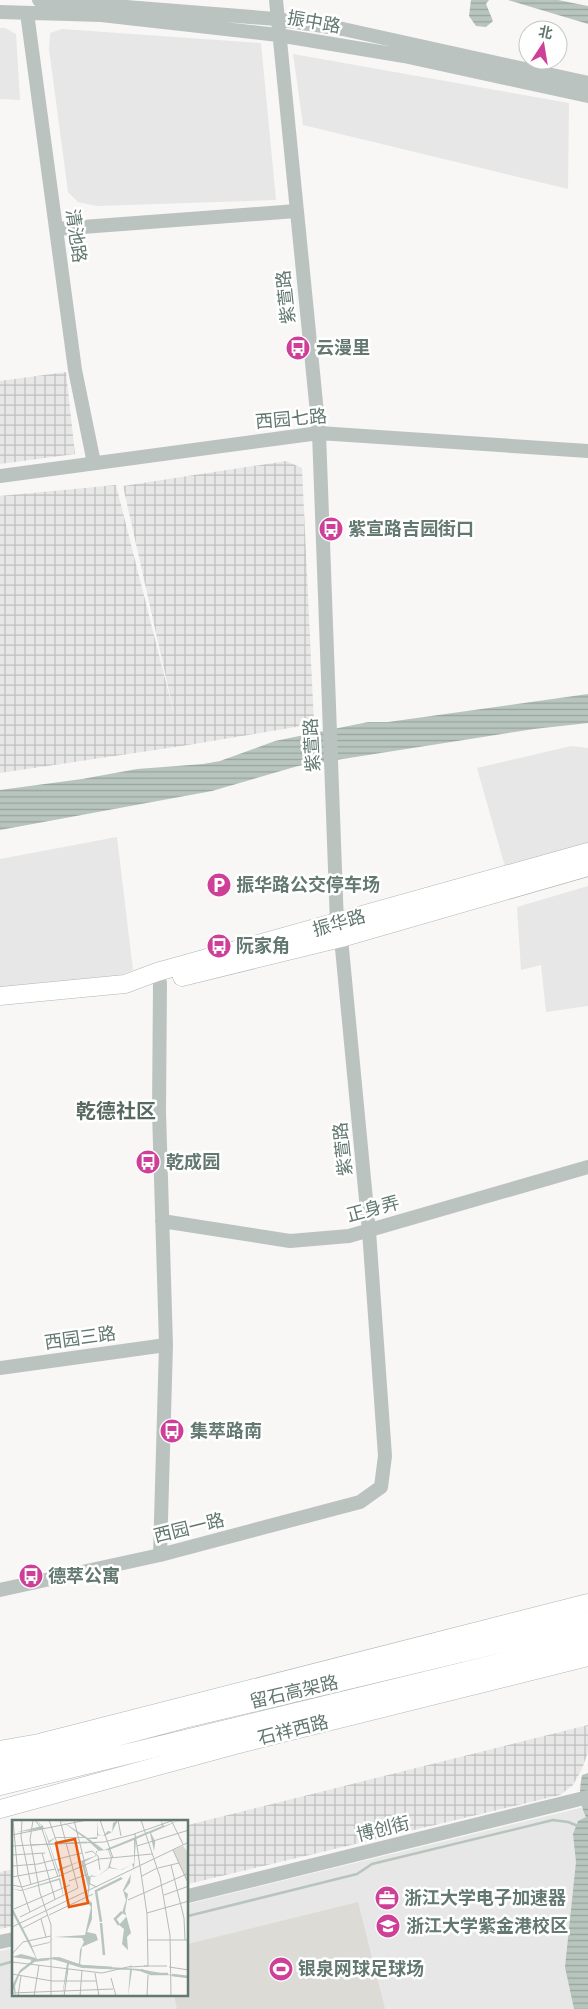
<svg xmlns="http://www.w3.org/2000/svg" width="588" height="2009" viewBox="0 0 588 2009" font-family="Helvetica,'Noto Sans SC',sans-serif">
<defs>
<pattern id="industrial-grid" width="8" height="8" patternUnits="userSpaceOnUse" patternTransform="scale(1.25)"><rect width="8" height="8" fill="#e6e7e6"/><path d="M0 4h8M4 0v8" fill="none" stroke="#bec0bf"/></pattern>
<pattern id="water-rules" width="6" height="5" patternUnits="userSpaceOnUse" patternTransform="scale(1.25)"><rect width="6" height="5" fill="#b7c5bd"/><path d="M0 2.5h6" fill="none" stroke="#98a59e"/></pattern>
</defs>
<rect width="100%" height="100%" fill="#f8f7f6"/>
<!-- built -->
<path fill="#e6e7e6" d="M0 28H5L16 34 20 100 0 99Z
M62 29 261 43 276 200 97 206 78 202 68 192 49 49 50 33Z
M293 54 569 103 568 189 303 125Z
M571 746 588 748V852L507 874 477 768Z
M117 837 133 970 107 980 0 991V859Z
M588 886V1006L546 1012 541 965 521 970 517 907Z
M588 1806V2009H0V1951L14 1948V1995H188V1904Z"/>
<!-- industrial -->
<path fill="url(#industrial-grid)" d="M66 372 75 454 0 464V381Z
M286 461 302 468 314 724 182 746 0 773V496L116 485 175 718 123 486Z
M588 1725V1752L582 1769 573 1785 560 1795 188 1884V1825Z
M14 1869V1926L0 1929V1872Z"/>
<!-- park -->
<path fill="#dddbd6" d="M358 1902 385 2009H177L174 1995H188V1944Z"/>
<!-- water -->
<path fill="url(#water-rules)" d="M471 0H489L486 4 493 21 486 27 476 26 469 16Z
M508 0H558L588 6V24Z
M588 694V723L534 729 298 766 212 791 0 830V790L82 779 137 769 203 764 220 761 275 741 368 722H388Z
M588 1773V2009H574L565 1967 576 1862 573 1834 578 1821 586 1817C579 1802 579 1791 582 1775Z"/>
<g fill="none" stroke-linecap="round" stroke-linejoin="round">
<!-- stream -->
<path stroke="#b7c5bd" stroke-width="2.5" d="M188 1916 357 1874 372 1864 553 1820 568 1822 578 1826
M0 1965 14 1961"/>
<defs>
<path id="major" d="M182 977 341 938 588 867
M0 996 125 984 157 972 588 852
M0 1750 39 1743 588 1603
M0 1809 235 1745 588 1657"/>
<path id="highway" d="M0 1767 184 1718 588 1622
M0 1785 588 1642"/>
</defs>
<!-- major casing -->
<use href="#major" stroke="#aeb6b3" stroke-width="19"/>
<!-- highway casing -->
<use href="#highway" stroke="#b0b7b4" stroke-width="21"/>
<!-- minor -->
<path stroke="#bbc3c0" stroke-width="14" d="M39 0 276 19 343 29 588 83
M0 12 101 15 278 35 404 56 588 96
M27 13 75 370 94 463
M56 229 296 211
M0 476 319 433 588 451
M157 972 160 983 159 1112 166 1345 160 1555
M162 1221 290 1241 349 1236 588 1167
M0 1368 166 1345
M0 1590 160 1555 360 1502 381 1487 385 1456 369 1231 341 938 337 924 319 433 276 0
M188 1896 588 1797
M0 1942 14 1939"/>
<!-- major -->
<use href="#major" stroke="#fff" stroke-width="18"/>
<!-- highway -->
<use href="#highway" stroke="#fff" stroke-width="20"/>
</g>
<!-- icons -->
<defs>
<symbol id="bus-disc" viewBox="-11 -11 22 22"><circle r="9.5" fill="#ce4097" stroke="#fff"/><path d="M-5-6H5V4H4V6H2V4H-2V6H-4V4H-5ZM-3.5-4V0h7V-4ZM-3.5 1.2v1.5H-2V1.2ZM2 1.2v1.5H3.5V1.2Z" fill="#fff"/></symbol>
<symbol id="parking-disc" viewBox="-11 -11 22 22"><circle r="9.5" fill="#ce4097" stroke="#fff"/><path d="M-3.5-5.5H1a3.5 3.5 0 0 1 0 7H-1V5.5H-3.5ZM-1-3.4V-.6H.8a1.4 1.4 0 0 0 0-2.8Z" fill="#fff"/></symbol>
<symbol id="office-disc" viewBox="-11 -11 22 22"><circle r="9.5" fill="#ce4097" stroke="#fff"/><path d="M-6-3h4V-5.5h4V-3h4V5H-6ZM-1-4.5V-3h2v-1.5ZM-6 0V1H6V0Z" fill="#fff"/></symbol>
<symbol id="university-disc" viewBox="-11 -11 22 22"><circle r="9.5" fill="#ce4097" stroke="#fff"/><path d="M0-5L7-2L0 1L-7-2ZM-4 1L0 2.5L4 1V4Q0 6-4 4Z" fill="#fff"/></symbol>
<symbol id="stadium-disc" viewBox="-11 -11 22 22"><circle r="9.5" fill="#ce4097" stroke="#fff"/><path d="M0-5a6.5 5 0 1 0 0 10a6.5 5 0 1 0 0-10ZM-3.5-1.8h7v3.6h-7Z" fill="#fff"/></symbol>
</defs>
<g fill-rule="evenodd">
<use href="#bus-disc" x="284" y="334" width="28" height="28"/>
<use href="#bus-disc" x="317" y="515" width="28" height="28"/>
<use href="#parking-disc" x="205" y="871" width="28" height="28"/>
<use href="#bus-disc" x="205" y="932" width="28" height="28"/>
<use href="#bus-disc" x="134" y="1148" width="28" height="28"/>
<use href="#bus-disc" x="158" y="1417" width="28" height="28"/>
<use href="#bus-disc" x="17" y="1562" width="28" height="28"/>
<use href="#office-disc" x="373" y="1884" width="28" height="28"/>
<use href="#university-disc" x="374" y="1912" width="28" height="28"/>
<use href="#stadium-disc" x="267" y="1955" width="28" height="28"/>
</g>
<g text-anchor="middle" stroke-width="5" stroke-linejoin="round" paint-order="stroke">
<!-- street labels -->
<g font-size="18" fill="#627870" stroke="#fff">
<text transform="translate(314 22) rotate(10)" y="6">振中路</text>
<text transform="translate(76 236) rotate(82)" y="6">清池路</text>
<text transform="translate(286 297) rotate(-96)" y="6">紫萱路</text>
<text transform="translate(291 419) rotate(-5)" y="6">西园七路</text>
<text transform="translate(312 745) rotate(-93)" y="6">紫萱路</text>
<text transform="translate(339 923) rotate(-16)" y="6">振华路</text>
<text transform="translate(343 1149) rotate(-96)" y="6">紫萱路</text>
<text transform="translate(373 1209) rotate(-15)" y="6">正身弄</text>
<text transform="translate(80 1338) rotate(-8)" y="6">西园三路</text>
<text transform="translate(189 1528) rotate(-14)" y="6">西园一路</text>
<text transform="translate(294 1692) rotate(-13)" y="6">留石高架路</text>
<text transform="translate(293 1730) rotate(-14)" y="6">石祥西路</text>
<text transform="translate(383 1829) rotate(-14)" y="6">博创街</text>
</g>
<!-- poi labels -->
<g font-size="18" font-weight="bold" fill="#627870" stroke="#fff" text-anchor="start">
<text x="316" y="354">云漫里</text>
<text x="348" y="535">紫宣路吉园街口</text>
<text x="236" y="891">振华路公交停车场</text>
<text x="236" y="952">阮家角</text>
<text x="166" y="1168">乾成园</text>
<text x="190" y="1437">集萃路南</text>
<text x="48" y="1582">德萃公寓</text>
<text x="404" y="1904">浙江大学电子加速器</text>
<text x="406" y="1932">浙江大学紫金港校区</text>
<text x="298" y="1975">银泉网球足球场</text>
</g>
<!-- quarter labels -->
<g font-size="20" font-weight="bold" fill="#586962" stroke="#fff">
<text x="116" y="1118">乾德社区</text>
</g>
</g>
<!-- overview -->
<g transform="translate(12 1820)">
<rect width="176" height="176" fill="#f8f7f6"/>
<path d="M171 26 176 32V63L161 30Z" fill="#dddbd6"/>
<path d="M24 0 31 6 37 21 44 17H71L48 0 76 18 85 17V0L86 14 91 16 96 11 100 12 101 3 106 0 100 12 92 16 86 15 85 19H77L92 30 150 6 149 0 152 6 168 0 139 13 143 21V24L142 31 138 13 124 19 122 49 120 44 110 50 97 48 85 57 79 55 76 79 80 83V99L75 112 84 114 86 120 70 127 68 145 127 149 176 158 120 150 116 176 118 150 70 148 57 144 50 176 55 143 47 139 25 140 8 153 3 166 4 176 0 166 8 150 21 140 0 137 9 134 24 138 1 94 0 87 20 126 37 122 42 117 73 115 79 87 75 82 76 67 69 41 47 51 52 79 47 60 9 71 0 69 10 70 48 58 32 9 5 12 30 6ZM43 18H73L86 30 83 36 46 49 37 23ZM122 20V43L109 50 98 47 100 38 97 30ZM96 30 99 38 96 48 85 57 75 56 72 42 84 36V31ZM42 117 70 118 72 122 68 130 67 144 47 137 25 139 20 127 37 123ZM119 54 118 63 112 71 116 74 113 91 119 113 115 117 116 130 110 124 112 109 107 105 115 96 110 93 114 80 111 70Z" fill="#b7c5bd" fill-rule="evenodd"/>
<path fill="none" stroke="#b7c5bd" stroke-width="2.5" d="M89 102 84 71 110 58M89 103 92 135M107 105 103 99 110 92M41 138 70 146 100 148M19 141 37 139M129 150 139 154H156M160 155 177 157"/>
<path fill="none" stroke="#b3bcb8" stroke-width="1" d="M1 0 6 56 18 92M10 0 9 17 19 65M21 0 18 20 28 73 39 105V176M23 0 30 9 46 57M37 0 45 23M62 0 78 64 85 67M88 0 101 38M106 0 109 16M129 0 148 57 158 115 159 176M159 0 171 24M122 14 162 0M123 14 125 26 177 10M0 15 75 0M75 22 19 25 92 22 123 14M0 26 19 25M125 26 135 94 136 146M161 30 177 65M30 33 43 79M73 33 80 31 86 36 88 50M0 35 33 33M159 45 172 98 173 120M0 46 26 44 70 33M146 48 167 43M130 56 145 48M0 57 44 49M57 61 76 54M0 65 10 67 47 56 87 39 140 34M152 75 177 66M116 80 177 53M2 89 58 65M135 93 177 81M37 95 81 74M8 97 66 68 48 0M29 99 34 117M0 107 177 22M11 108 36 95M135 120H177M0 134 11 122 39 116M0 142 90 153 120 146M132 146H155M117 147 136 146M157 147 177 150M83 153 87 176M0 154 40 161H84M99 158 104 176M0 173 101 169M6 176 9 156M22 176 27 145M52 176 56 149M68 176 70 150M135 176 136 155"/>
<path fill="#e8590c" fill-opacity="0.15" stroke="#e8590c" stroke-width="2.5" d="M63 19 76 83 57 87 44 23Z"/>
<rect width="176" height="176" fill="none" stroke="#627870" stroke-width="2.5"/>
</g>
<!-- north arrow -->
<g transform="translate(543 45) rotate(12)"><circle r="24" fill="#ffffff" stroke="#c0c9c6"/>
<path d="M0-4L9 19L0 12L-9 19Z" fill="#ce4097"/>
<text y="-8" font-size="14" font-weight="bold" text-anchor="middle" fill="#627870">北</text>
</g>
</svg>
